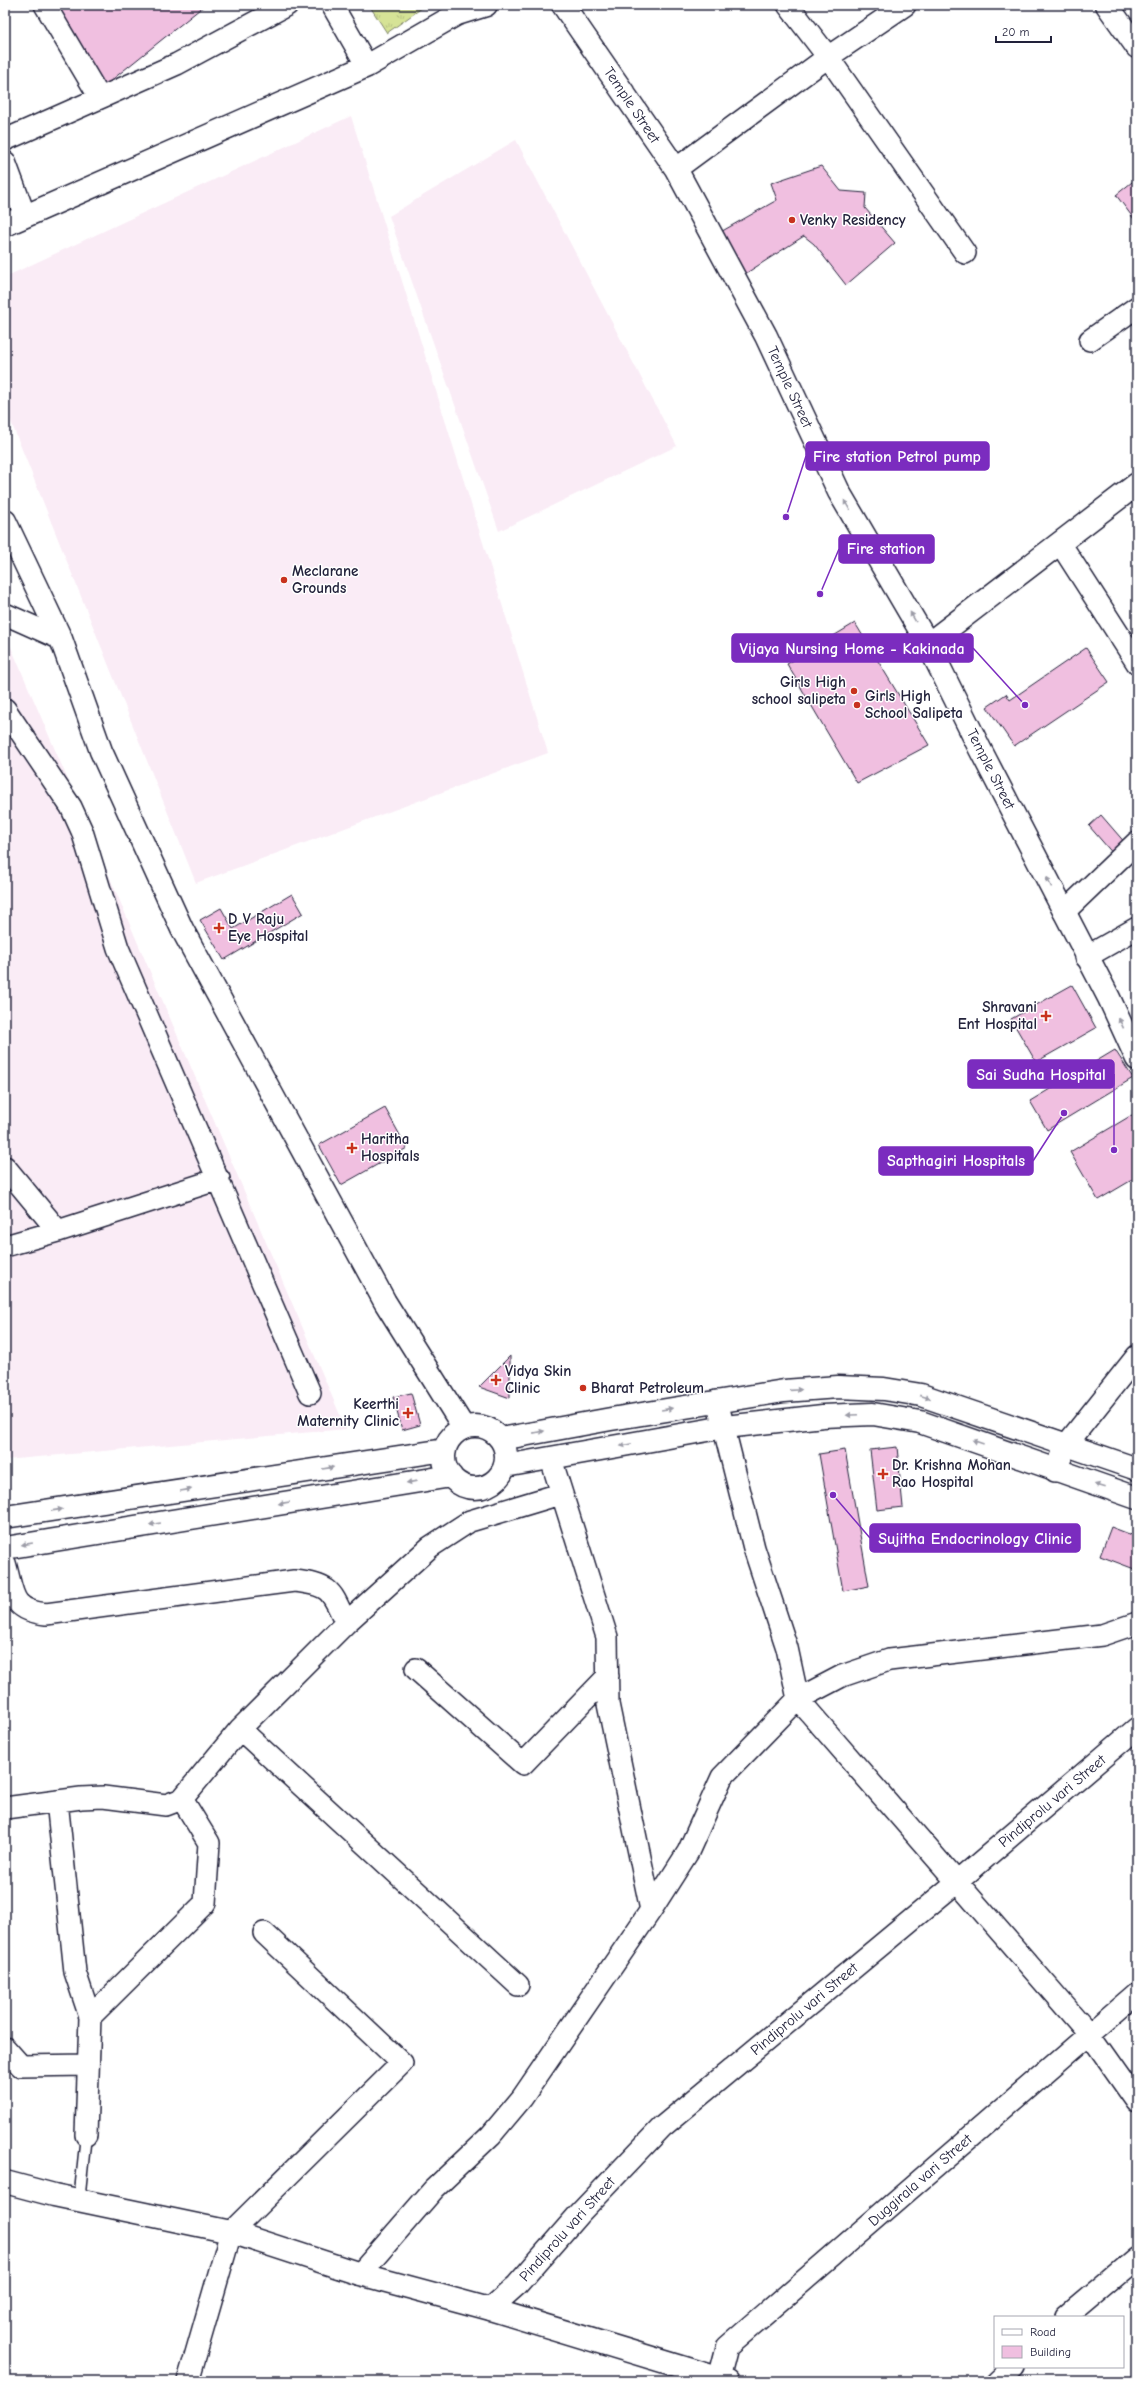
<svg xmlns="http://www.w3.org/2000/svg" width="1142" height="2386" viewBox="0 0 1142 2386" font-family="'Comic Neue',sans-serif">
<defs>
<pattern id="park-tufts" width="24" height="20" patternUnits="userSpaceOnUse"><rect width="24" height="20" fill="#d6e396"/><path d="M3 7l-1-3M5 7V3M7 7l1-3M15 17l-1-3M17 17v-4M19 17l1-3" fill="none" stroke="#b7c282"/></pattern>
</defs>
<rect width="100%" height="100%" fill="#fff"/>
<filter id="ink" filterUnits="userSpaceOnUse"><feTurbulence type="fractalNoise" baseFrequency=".025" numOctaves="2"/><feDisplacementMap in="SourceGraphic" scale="8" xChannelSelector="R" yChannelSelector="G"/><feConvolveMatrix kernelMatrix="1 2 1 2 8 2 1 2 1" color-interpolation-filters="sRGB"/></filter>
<g filter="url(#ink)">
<!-- built -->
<path fill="#faecf6" d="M351 116 548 753 196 883 5 407V277Z
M516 140 677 446 499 531 389 216Z
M5 633 346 1429 5 1460Z"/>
<!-- park -->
<path fill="url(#park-tufts)" stroke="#7c8268" d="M369 5H426L387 33Z"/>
<!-- building -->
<path fill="#f0bfe0" stroke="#22223b" d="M56 5H205L103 87Z
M821 166 841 191 866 193 865 208 895 243 846 285 814 244 804 236 745 274 717 234 777 200 771 183Z
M1137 178V223L1116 195Z
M855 623 929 745 857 783 787 664Z
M1086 648 1109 682 1014 746 987 707 1006 694 1010 700Z
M1101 815 1133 852 1121 863 1089 826Z
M292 894 303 913 224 960 200 920 221 908 233 929Z
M1072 985 1096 1028 1036 1062 1011 1019Z
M1115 1050 1133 1078 1047 1130 1030 1101Z
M385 1108 407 1148 341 1185 319 1145Z
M1137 1112V1177L1098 1200 1070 1152Z
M510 1356V1398L479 1387Z
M411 1393 420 1425 402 1430 393 1397Z
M897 1447 903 1507 877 1510 870 1450Z
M845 1450 869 1586 843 1591 819 1454Z
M1111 1527 1137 1537V1570L1100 1556Z"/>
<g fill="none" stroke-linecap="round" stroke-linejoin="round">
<defs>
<path id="lane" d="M79 2201 86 2135"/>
<path id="street" d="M45 5 100 98
M332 5 367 66
M788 5 828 57 965 253
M5 140 177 64 287 5
M5 162 25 216
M676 169 828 57 905 5
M1090 340 1137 307
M1060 543 1137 663
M5 614 61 639
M5 709 71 807 82 831 118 948 310 1393
M1064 912 1137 842
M1086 957 1137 928
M5 1167 58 1231
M5 1246 58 1231 219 1179
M717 1401 754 1548 787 1648 798 1699 842 1676 889 1660 1102 1635 1137 1623
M551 1459 607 1637 608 1704 651 1910
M1055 1471 1067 1444 1137 1356
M5 1563C14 1594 10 1610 46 1614L294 1581C332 1585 331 1591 346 1623
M416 1669 523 1764 608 1676
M240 1729 518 1985
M57 1801 75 1972 90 2017
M5 1808 81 1798 103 1797 166 1805 182 1799 240 1729 346 1623 430 1547 470 1521 560 1494
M5 2048 21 2066 88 2065
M86 2135 90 2017 205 1903 209 1843 182 1799
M360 2274 434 2189 491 2135 522 2098 651 1910 688 1852 722 1777 798 1699 1089 2034 1137 2102
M490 2309 517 2285 578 2215 662 2127 957 1882 1137 1728
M1067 2317 1137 2258
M719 2378 727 2347 1137 1993
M188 2381 231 2232 402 2063 264 1933
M997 2381 1012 2367"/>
<path id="secondary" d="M563 5 676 169 766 336 839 492 928 644 980 749 1109 998 1137 1059
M5 225 367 66 457 14 486 5
M5 521 61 639 101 751 182 929 385 1302 464 1428
M928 644 1137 484
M444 1457a31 31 0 1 1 62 0a31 31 0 1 1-62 0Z
M501 1439 611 1419 784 1391 838 1387 884 1389 921 1395 1137 1469
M505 1466 725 1427 823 1416 873 1414 920 1422 1137 1498
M5 1517 445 1450
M5 1548 451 1476"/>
<path id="primary" d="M5 2182 54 2195 231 2232 360 2274 490 2309 728 2381"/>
<path id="highway" d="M1107 5 1137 47"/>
</defs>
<!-- lane casing -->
<use href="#lane" stroke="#22223b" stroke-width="13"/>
<!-- street casing -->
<use href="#street" stroke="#22223b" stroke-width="24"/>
<!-- secondary casing -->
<use href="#secondary" stroke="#22223b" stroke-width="25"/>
<!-- primary casing -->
<use href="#primary" stroke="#22223b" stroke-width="25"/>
<!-- highway casing -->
<use href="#highway" stroke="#22223b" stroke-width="25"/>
<!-- lane -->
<use href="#lane" stroke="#fff" stroke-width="10"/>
<!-- street -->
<use href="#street" stroke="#fff" stroke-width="21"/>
<!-- secondary -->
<use href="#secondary" stroke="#fff" stroke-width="22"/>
<!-- primary -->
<use href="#primary" stroke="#fff" stroke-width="22"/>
<!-- highway -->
<use href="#highway" stroke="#fff" stroke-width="22"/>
</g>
<!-- one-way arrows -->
<defs><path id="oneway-solid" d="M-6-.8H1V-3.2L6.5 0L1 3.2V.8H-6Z"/></defs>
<g fill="#9c9ca7">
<use href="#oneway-solid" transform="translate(847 505) rotate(-120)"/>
<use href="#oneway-solid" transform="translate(913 617) rotate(-120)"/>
<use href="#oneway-solid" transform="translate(1049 882) rotate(-116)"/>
<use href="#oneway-solid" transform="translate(1121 1023) rotate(-115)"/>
<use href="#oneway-solid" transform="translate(796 1390) rotate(-4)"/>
<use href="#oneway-solid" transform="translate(925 1397) rotate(17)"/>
<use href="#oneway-solid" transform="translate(667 1409) rotate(-9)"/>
<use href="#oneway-solid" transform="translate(852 1415) rotate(178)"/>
<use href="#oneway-solid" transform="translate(539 1432) rotate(-11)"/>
<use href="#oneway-solid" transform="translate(978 1442) rotate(-161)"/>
<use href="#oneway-solid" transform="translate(626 1445) rotate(169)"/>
<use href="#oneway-solid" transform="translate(328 1468) rotate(-9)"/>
<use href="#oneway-solid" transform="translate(412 1482) rotate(171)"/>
<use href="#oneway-solid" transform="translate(1100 1486) rotate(-162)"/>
<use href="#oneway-solid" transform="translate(186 1490) rotate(-9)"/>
<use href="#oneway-solid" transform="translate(284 1503) rotate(171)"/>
<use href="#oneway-solid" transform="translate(57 1510) rotate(-8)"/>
<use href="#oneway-solid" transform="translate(155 1524) rotate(171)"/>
<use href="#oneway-solid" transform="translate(27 1544) rotate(171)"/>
</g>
</g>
<!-- markers -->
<g fill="#c8321e" stroke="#fff" stroke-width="1.5">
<circle cx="792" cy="220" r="4"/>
<circle cx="284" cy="580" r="4"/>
<circle cx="854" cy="691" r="4"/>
<circle cx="857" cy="705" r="4"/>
<path d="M217 922h4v4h4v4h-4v4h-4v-4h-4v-4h4z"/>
<path d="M1044 1010h4v4h4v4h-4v4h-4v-4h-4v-4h4z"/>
<path d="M350 1142h4v4h4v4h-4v4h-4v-4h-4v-4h4z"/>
<path d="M494 1374h4v4h4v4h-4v4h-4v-4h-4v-4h4z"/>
<circle cx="583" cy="1388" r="4"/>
<path d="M406 1407h4v4h4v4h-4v4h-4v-4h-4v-4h4z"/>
<path d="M881 1468h4v4h4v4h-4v4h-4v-4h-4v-4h4z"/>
</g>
<g text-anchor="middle" stroke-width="3" stroke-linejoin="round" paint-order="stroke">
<!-- street labels -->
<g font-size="15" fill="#22223b" stroke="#fff">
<text transform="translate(632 105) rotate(56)" y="5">Temple Street</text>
<text transform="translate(790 387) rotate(65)" y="5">Temple Street</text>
<text transform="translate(991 769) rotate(63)" y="5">Temple Street</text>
<text transform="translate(1052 1801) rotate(-40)" y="5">Pindiprolu vari Street</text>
<text transform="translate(804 2009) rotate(-40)" y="5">Pindiprolu vari Street</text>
<text transform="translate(920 2180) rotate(-41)" y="5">Duggirala vari Street</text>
<text transform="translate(567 2229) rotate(-48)" y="5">Pindiprolu vari Street</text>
</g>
<!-- poi labels -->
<g font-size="15" font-weight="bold" fill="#22223b" stroke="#fff" text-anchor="start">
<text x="800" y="225">Venky Residency</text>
<text x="292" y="576">Meclarane<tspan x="292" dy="17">Grounds</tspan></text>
<text x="846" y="687" text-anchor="end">Girls High<tspan x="846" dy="17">school salipeta</tspan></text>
<text x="865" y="701">Girls High<tspan x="865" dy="17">School Salipeta</tspan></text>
<text x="228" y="924">D V Raju<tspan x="228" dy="17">Eye Hospital</tspan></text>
<text x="1037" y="1012" text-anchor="end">Shravani<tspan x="1037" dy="17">Ent Hospital</tspan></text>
<text x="361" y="1144">Haritha<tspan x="361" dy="17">Hospitals</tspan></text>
<text x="505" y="1376">Vidya Skin<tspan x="505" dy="17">Clinic</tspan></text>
<text x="591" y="1393">Bharat Petroleum</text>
<text x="399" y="1409" text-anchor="end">Keerthi<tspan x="399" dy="17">Maternity Clinic</tspan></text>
<text x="892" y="1470">Dr. Krishna Mohan<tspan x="892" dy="17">Rao Hospital</tspan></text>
</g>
</g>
<!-- callouts -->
<path fill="none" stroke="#7b2cbf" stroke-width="1.5" d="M786 517L806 456M820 594L839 549M1025 705L973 648M1114 1150L1114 1074M1064 1113L1033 1161M833 1495L870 1538"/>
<g fill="#7b2cbf" stroke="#fff" stroke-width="1.5">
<circle cx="786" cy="517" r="4"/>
<circle cx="820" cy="594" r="4"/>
<circle cx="1025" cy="705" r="4"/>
<circle cx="1114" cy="1150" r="4"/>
<circle cx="1064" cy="1113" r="4"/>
<circle cx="833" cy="1495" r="4"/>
</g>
<g fill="#7b2cbf" stroke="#7b2cbf" stroke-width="1.5">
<rect x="806" y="442" width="183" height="28" rx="4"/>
<rect x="839" y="535" width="95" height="28" rx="4"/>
<rect x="732" y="634" width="241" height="28" rx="4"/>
<rect x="968" y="1060" width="146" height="28" rx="4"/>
<rect x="879" y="1147" width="154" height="28" rx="4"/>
<rect x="870" y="1524" width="210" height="28" rx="4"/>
</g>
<g font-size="16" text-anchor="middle" font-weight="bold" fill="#fff">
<text x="897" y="462">Fire station Petrol pump</text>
<text x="886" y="554">Fire station</text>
<text x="852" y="654">Vijaya Nursing Home - Kakinada</text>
<text x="1041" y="1080">Sai Sudha Hospital</text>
<text x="956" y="1166">Sapthagiri Hospitals</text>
<text x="975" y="1544">Sujitha Endocrinology Clinic</text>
</g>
<!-- margin -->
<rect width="1142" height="2386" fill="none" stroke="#fff" stroke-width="20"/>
<rect x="10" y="10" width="1122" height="2366" fill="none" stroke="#22223b" stroke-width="1.5" filter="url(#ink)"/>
<!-- legend -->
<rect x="994" y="2316" width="130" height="52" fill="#ffffff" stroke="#a7a7b1"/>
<rect x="1002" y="2329" width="20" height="6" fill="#ffffff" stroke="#a7a7b1"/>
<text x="1030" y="2336" font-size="12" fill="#22223b">Road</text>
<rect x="1002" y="2346" width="20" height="12" fill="#f0bfe0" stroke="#a7a7b1"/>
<text x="1030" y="2356" font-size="12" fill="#22223b">Building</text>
<!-- scale -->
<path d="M996 36v6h55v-6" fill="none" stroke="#22223b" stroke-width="2"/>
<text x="1002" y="36" font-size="12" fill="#22223b" stroke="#ffffff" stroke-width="3" paint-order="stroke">20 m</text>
</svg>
